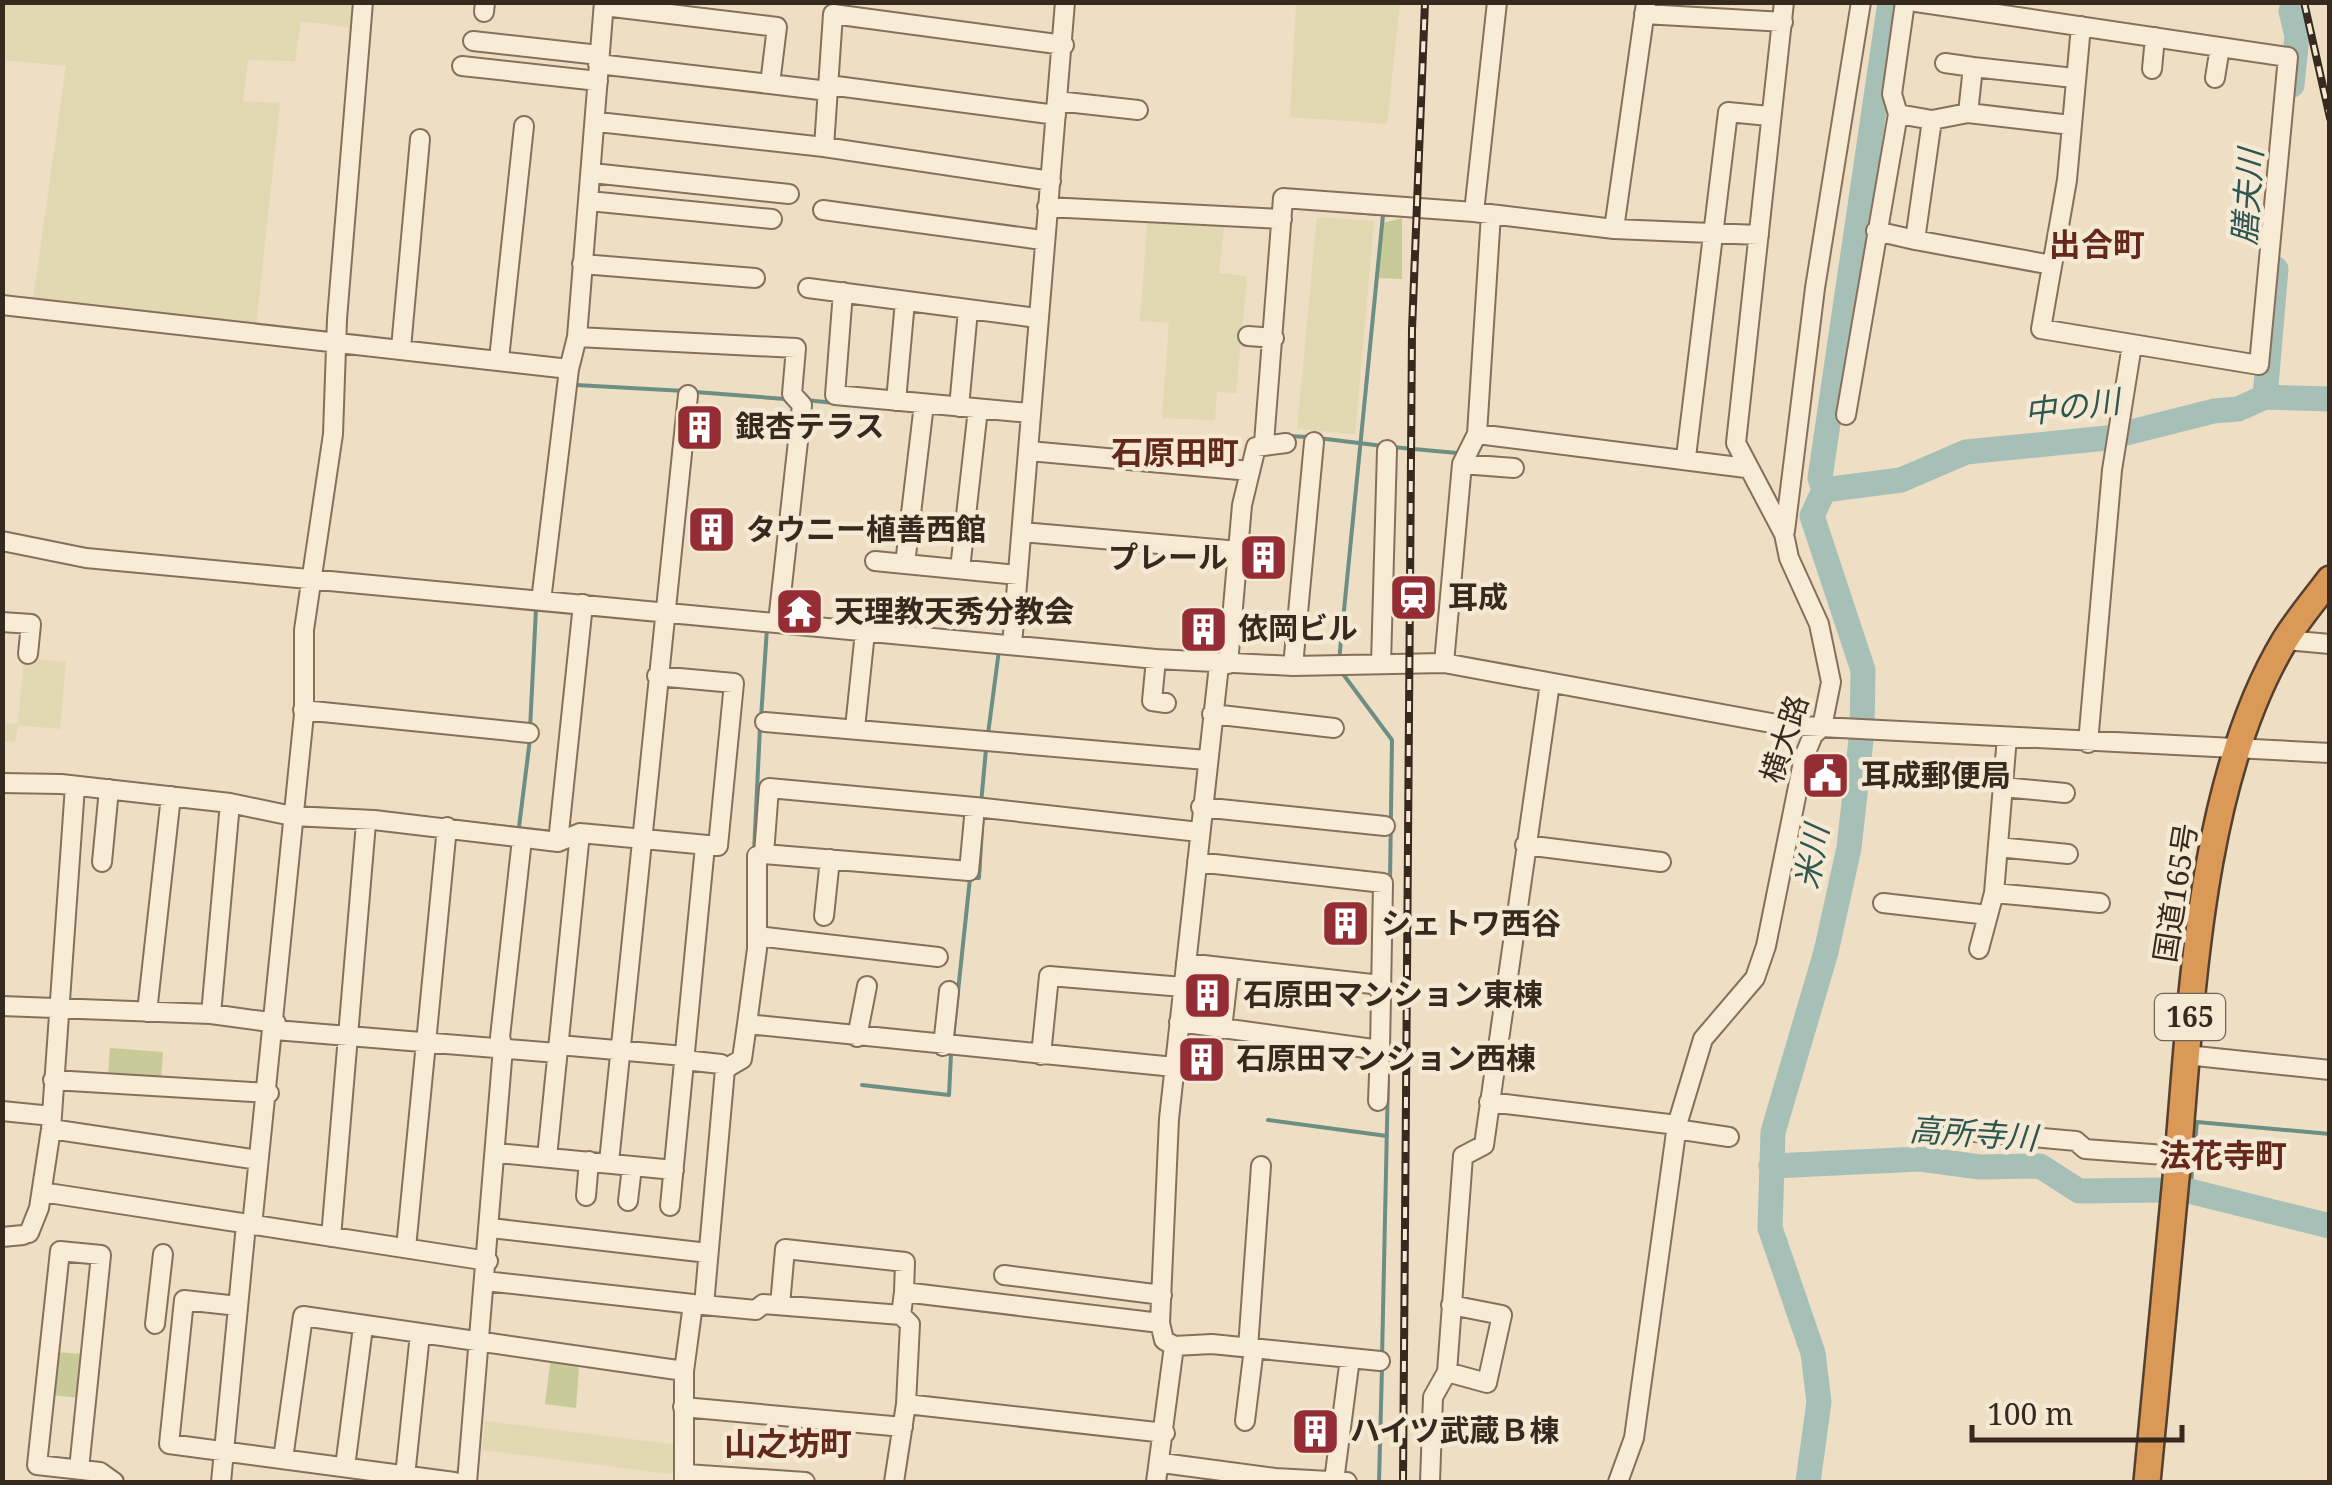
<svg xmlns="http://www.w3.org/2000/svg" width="2332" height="1485" viewBox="0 0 2332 1485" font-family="'Noto Serif','Noto Sans JP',serif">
<rect width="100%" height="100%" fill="#eddec4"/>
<!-- farmland -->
<path fill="#e2d8b2" d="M2 3H363L361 29 301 21 295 61 248 60 243 101 280 103 256 326 33 300 66 66 3 60Z
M1296 3H1400L1387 124 1290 117Z
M1148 213 1225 219 1219 273 1247 276 1236 393 1217 392 1215 420 1162 418 1169 323 1140 321Z
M1317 217 1374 221 1355 434 1297 429Z
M24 658 66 662 60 729 18 725 15 742 3 741 2 723 18 724Z
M485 1421 679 1445 678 1475 482 1450Z"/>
<!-- green -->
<path fill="#c8cb98" d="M1402 218V279L1379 278 1383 223Z
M110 1048 163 1052 161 1079 108 1075Z
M55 1352 84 1354 80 1398 51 1395Z
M551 1357 573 1360 579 1369 576 1408 545 1404Z"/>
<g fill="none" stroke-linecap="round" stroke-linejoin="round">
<!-- stream -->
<path stroke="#6d8e84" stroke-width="4" d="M1352 212 1392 215
M576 385 685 391
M695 392 785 399
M805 400 835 403
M1288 436 1308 437
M1318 438 1383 446
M1392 447 1457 453
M533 595 546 490
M1339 661 1383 215
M1340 670 1392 740 1390 883
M761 718 767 628
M530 729 536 609
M988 734 999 650
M981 804 986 749
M299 807 324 809
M453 821 553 832
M519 827 530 739
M754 852 760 727
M953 1039 970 878H979L983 813
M862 1085 949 1095 951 1054
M1268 1120 1387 1136
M2190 1191 2197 1122 2330 1134
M1382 1358 1389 1032
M1379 1482 1382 1367"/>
<!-- river -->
<path stroke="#a6c0b7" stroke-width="25" d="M2292 85 2297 36 2291 11 2296 2
M2265 397 2276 269
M1824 490 1901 480 1966 452 2107 438 2214 411 2238 409 2265 397 2330 399
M1771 1166 1920 1159 1980 1167 2040 1166 2079 1191 2164 1190
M2185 1190 2330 1226
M1808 1482 1819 1402 1813 1353 1770 1228 1773 1132 1826 952 1849 848 1862 731 1863 670 1812 516 1824 490 1820 478 1890 2"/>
<defs>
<path id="minor" d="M1916 2 2288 57 2259 365 2041 329 2067 180 2081 26
M604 6 777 27 770 84 828 91
M484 12 485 2
M1644 14 1783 22
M473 41 599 55
M1945 63 1973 67
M598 64 770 84
M462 66 598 81
M2152 69 2155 37
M2215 78 2220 47
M829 85 1056 115
M1057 101 1138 110
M1968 113 1973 67 2074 78
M1932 120 1968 113 2071 125
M598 122 824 147 1051 181
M824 147 833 14 1064 45
M592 173 789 194
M589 201 772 219
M1047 207 1282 219
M823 210 1042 240
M1474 212 1497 2
M1614 229 1646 3
M1876 231 1915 240 1932 120 1898 114
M1915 240 2052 265
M582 264 755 278
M808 288 1037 318
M843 292 835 395 1029 413
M2 305 569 369
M1248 336 1274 338
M577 337 796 348 792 394 802 405 778 622
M401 348 420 139
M499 359 524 126
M896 401 905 301
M924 404 905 564 1018 575
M959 407 968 310
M1846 415 1898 114 1892 94 1905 2
M1477 434 1746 468
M1264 443 1283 198 1474 212 1614 229 1759 235
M1029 451 1250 471
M1686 457 1728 112 1769 116
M1462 464 1514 468
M1785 531 1815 288 1861 2
M1022 532 1239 551
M2 541 86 558 1156 659 1293 666 1444 663 1782 725 2330 753
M875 561 905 564
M960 569 978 409
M541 601 569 369 577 337 604 2
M2 622 31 624 28 654
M2285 640 2330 644
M1012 645 1065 2
M1156 659 1152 701 1166 703
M1444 663 1462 464 1477 434 1491 214
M1228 664 1242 505 1256 447 1286 443
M1381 664 1387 450
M1219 665 1169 1119 1160 1323 1164 1340 1174 1346 1212 1344 1380 1361
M1293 666 1314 442
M303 710 529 733
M1212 714 1334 728
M765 722 1206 760
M855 728 865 632
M2088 743 2112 470 2132 345
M2 783 61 784 230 803 292 816 374 820 558 842 580 833 718 846 734 683 657 676
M2003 787 2065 793
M975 807 1199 832
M1201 807 1385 826
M558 842 583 604
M1525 845 1661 862
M1998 847 2068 854
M102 862 109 789
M1197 862 1383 883 1380 1050
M1994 893 2100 903
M1883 903 1988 915
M824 916 830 859
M757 936 938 957
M1979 949 1994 893 2007 737
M1186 963 1381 985
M2 1006 211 1014 276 1023
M147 1012 171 796
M211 1014 230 803
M1179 1022 1380 1050 1378 1101
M747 1024 757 949V856L764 854 769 788 975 807 969 871 764 854
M1222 1029 1229 968
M275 1030 557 1053
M857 1037 867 986
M559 1045 684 1056
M943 1046 949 991
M1041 1055 1049 976 1183 987
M2186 1055 2330 1070
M684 1060 721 1064 725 1069
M53 1080 269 1093
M1489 1102 1677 1125
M2 1111 52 1116
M51 1129 258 1160
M1676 1129 1729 1137
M1953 1130 2076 1141 2085 1149 2178 1156
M497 1153 674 1170
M547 1157 580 833
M609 1162 688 395
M42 1192 488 1261
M586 1196 589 1161
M628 1201 632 1167
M670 1206 705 846
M252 1226 304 714V630L333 434 337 319 363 2
M491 1228 708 1253
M29 1233 39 1208 51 1129 75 786
M2 1237 23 1235
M331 1237 366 823
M406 1248 447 827
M1004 1275 1162 1295
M485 1281 693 1304
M704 1305 725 1069 742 1059 747 1024 1174 1067
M780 1305 785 1249 905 1262 904 1292
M238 1306 184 1300 169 1444 454 1482
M155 1324 163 1254
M1248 1348 1261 1166
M1447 1372 1487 1383 1502 1315 1451 1305
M906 1404 1165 1433
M683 1407 903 1427
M1245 1421 1254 1348
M283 1459 303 1316 684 1371
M1162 1463 1275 1478 1347 1482
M345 1467 363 1327
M79 1469 101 1255 60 1251 37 1465 100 1472 114 1482
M686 1474 805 1482
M405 1476 420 1334
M1334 1481 1350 1358
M221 1482 246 1225
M467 1482 503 1048 500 1037 522 839
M684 1482V1371L693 1304 756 1310 763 1304 901 1315
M894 1482 906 1404 910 1324 901 1315 904 1292 1160 1323
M1156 1482 1174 1346
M1430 1482 1433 1397 1447 1372 1463 1156 1484 1145 1550 683
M1618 1482 1634 1438 1677 1125 1703 1039 1755 978 1766 946 1804 757 1813 735 1822 727 1831 682 1819 624 1789 558 1784 534 1736 443 1784 2"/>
<path id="highway" d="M2147 1482C2157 1374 2168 1266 2178 1157 2192 996 2200 781 2285 640 2298 619 2315 599 2330 579"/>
</defs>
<!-- minor casing -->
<use href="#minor" stroke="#87705b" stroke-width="22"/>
<!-- highway casing -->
<use href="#highway" stroke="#553f2f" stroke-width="30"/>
<!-- minor -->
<use href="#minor" stroke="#f8ecd7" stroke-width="18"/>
<!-- highway -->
<use href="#highway" stroke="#da9957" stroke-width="25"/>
<defs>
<path id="rail" d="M2304 2 2330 118
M1403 1482 1412 330 1425 2"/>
</defs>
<!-- rail casing -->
<use href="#rail" stroke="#38291f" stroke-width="8"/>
<!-- rail -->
<use href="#rail" stroke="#f5e9d4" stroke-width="4" stroke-dasharray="11" stroke-linecap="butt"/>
</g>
<!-- icons -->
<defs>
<symbol id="building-square" viewBox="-11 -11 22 22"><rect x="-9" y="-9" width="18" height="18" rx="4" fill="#952d34" stroke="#f5e9d4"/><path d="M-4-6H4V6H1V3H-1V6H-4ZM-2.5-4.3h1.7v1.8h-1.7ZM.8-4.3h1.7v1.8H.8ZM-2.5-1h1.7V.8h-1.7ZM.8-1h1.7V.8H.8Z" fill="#fff"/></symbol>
<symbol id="station-square" viewBox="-11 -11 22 22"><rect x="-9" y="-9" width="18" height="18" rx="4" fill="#952d34" stroke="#f5e9d4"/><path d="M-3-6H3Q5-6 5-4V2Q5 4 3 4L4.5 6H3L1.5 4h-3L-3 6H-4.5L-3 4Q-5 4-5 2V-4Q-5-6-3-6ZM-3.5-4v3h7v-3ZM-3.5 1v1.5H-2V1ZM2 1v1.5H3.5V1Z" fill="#fff"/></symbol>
<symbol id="temple-square" viewBox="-11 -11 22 22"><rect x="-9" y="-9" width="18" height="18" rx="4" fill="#952d34" stroke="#f5e9d4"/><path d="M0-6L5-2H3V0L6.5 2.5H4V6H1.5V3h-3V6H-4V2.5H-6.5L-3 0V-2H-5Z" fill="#fff"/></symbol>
<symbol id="civic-square" viewBox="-11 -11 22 22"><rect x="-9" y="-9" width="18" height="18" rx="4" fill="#952d34" stroke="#f5e9d4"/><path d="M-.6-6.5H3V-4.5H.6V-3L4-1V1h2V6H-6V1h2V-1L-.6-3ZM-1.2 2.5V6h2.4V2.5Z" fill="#fff"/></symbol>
</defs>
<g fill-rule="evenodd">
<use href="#building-square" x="672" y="400" width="55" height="55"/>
<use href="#building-square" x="684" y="502" width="55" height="55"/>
<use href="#building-square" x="1236" y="530" width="55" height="55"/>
<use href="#station-square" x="1386" y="570" width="55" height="55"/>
<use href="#temple-square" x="772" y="584" width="55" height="55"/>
<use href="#building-square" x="1176" y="602" width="55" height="55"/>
<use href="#civic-square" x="1798" y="748" width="55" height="55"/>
<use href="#building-square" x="1318" y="896" width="55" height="55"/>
<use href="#building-square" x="1180" y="968" width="55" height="55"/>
<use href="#building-square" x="1174" y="1032" width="55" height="55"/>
<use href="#building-square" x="1288" y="1404" width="55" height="55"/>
</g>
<g text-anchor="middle" stroke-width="9" stroke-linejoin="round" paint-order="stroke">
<!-- shield labels -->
<rect fill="#f5e9d4" stroke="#716355" stroke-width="2.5" x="2155" y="994" width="70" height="46" rx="8"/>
<g font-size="28" font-weight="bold" fill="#38291f">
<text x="2190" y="1027">165</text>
</g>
<!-- poi labels -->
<g font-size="30" font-weight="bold" fill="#38291f" stroke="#f5e9d4" text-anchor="start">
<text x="735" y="437">銀杏テラス</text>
<text x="746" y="540">タウニー植善西館</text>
<text x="1228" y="568" text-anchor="end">プレール</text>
<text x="1448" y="608">耳成</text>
<text x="834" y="622">天理教天秀分教会</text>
<text x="1238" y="639">依岡ビル</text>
<text x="1861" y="786">耳成郵便局</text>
<text x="1381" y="934">シェトワ西谷</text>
<text x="1243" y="1005">石原田マンション東棟</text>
<text x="1236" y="1069">石原田マンション西棟</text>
<text x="1350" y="1441">ハイツ武蔵Ｂ棟</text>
</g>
<!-- street labels -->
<g font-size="30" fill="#38291f" stroke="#f5e9d4">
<text transform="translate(1785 739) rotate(-72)" y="10">横大路</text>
<text transform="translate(2176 893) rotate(-81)" y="10">国道165号</text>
</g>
<!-- water labels -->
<g font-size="32" font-style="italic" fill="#2e5752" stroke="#f5e9d4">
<text transform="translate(2248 197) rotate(-86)" y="11">膳夫川</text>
<text transform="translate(2072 407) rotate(-7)" y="11">中の川</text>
<text transform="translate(1812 857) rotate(-80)" y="11">米川</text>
<text transform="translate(1973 1134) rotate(4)" y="11">高所寺川</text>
</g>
<!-- neighbourhood labels -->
<g font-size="32" font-weight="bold" fill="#63291f" stroke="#f5e9d4">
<text x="2097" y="256">出合町</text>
<text x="1175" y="464">石原田町</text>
<text x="2223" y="1167">法花寺町</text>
<text x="788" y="1455">山之坊町</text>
</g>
</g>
<!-- border -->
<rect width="2332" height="1485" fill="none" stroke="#38291f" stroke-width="10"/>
<!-- scale -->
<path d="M1972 1425v15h210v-15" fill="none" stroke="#38291f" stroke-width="5"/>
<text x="1987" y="1425" font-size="30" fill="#38291f" stroke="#f5e9d4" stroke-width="8" paint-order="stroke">100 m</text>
</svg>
